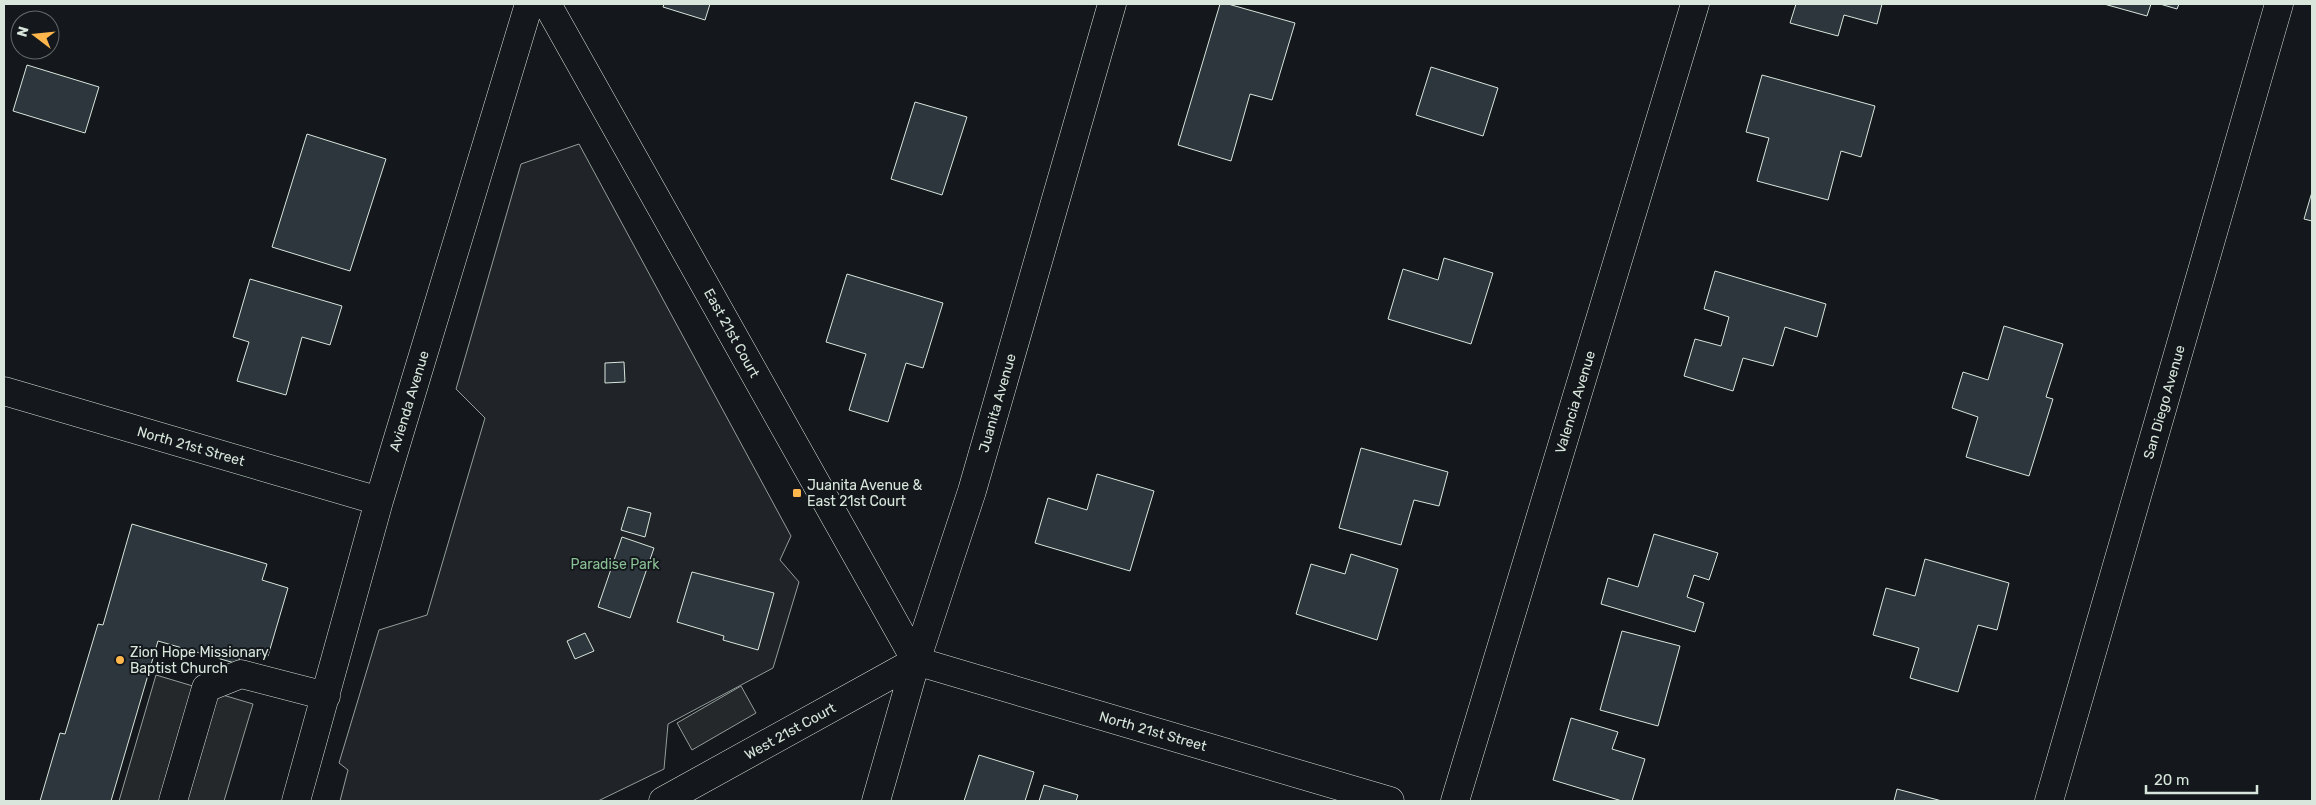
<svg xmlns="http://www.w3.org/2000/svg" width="2316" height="805" viewBox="0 0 2316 805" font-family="Rubik,sans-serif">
<rect width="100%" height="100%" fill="#14181c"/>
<!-- green -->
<path fill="#202428" stroke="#939e99" d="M579 144 791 536 780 560 799 582 773 668 668 724 664 769 598 801H340L348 770 339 763 379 630 427 615 485 418 456 389 521 164Z"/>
<!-- parking -->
<path fill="#24282b" stroke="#939e99" d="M156 675 253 704 224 801H119Z
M741 686 756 713 692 750 677 723Z"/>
<!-- building -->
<path fill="#2c363c" stroke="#d8e6dc" d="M664 4H710L705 20 663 7Z
M1220 4H1228L1295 23 1272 100 1250 94 1231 161 1178 145Z
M1796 4H1882L1877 24 1844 15 1838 36 1790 23Z
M2104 4H2151L2147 16Z
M2160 4H2179L2177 9Z
M27 65 99 87 85 133 13 111Z
M1431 67 1498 88 1483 136 1416 115Z
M1762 75 1875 106 1861 157 1841 151 1828 200 1757 181 1769 138 1746 132Z
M915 102 967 117 942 195 891 179Z
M307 134 386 159 350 271 272 247Z
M2312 192V221L2304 219Z
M1444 258 1493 273 1471 344 1388 319 1403 269 1438 280Z
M1715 271 1826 304 1817 337 1785 327 1773 366 1743 358 1733 391 1684 376 1695 339 1721 346 1729 317 1704 309Z
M847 274 943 303 923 368 906 363 888 422 849 410 866 354 826 342Z
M250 279 342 306 330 345 302 337 286 395 237 381 249 342 233 337Z
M2004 326 2063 344 2046 397 2053 399 2029 476 1966 457 1978 417 1952 408 1963 372 1988 380Z
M624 362 625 382 605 383V363Z
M1361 448 1448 472 1439 506 1414 500 1401 545 1339 528Z
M1097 474 1154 491 1130 571 1035 543 1048 498 1087 510Z
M628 507 651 513 645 537 621 530Z
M132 524 267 564 262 580 288 588 268 656 242 648 238 664 158 641 111 801H40L60 733 65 734 98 624 103 625Z
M1654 534 1718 553 1709 580 1694 575 1687 597 1704 603 1695 632 1601 604 1608 578 1638 587Z
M622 537 654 548 630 618 598 607Z
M1351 554 1398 569 1377 640 1296 614 1311 564 1345 574Z
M1925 559 2009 583 1997 630 1978 625 1958 692 1910 678 1919 648 1873 635 1886 588 1915 596Z
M692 572 774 593 758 650 723 640 724 636 677 622Z
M1622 631 1680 646 1658 726 1600 710Z
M585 633 594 651 575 659 567 641Z
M1571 718 1618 732 1612 749 1645 759 1632 801H1622L1553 780Z
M979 755 1034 772 1025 801H964Z
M1044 785 1078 795 1076 801H1039Z
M1897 789 1942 801H1894Z"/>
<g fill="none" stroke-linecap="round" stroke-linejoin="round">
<defs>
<path id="minor" d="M547 4 916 661
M4 391 379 501
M916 661 1390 801
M173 801 206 688 241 674 326 696
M296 801 379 501 529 4
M663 801 916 661
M876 801 916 661 972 491 1112 4
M1455 801 1695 4
M2049 801 2279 4"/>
</defs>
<!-- minor casing -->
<use href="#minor" stroke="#d8e6dc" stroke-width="29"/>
<!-- minor -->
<use href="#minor" stroke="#14181c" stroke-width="28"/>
</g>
<!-- markers -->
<g fill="#ffb74d" stroke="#14181c" stroke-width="2">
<rect x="792" y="488" width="10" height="10" rx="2.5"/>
<circle cx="120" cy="660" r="5"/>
</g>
<g text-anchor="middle" stroke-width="4" stroke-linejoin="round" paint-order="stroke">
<!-- street labels -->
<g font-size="14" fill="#d8e6dc" stroke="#14181c">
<text transform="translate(732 333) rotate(61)" y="5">East 21st Court</text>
<text transform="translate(409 401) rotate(-73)" y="5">Avienda Avenue</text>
<text transform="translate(1575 402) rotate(-73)" y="5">Valencia Avenue</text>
<text transform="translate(2164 402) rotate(-74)" y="5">San Diego Avenue</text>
<text transform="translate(997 403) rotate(-74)" y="5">Juanita Avenue</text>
<text transform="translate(191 446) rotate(16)" y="5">North 21st Street</text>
<text transform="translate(790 731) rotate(-29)" y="5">West 21st Court</text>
<text transform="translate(1153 731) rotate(16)" y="5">North 21st Street</text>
</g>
<!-- poi labels -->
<g font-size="14" fill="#d8e6dc" stroke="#14181c" text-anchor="start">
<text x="807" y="490">Juanita Avenue &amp;<tspan x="807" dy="16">East 21st Court</tspan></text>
<text x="130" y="657">Zion Hope Missionary<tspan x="130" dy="16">Baptist Church</tspan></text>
</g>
<!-- park labels -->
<g font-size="14" fill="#8ac095" stroke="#14181c">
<text x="615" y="569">Paradise Park</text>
</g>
</g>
<!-- border -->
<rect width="2316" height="805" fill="none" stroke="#d8e6dc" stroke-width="10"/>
<!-- north arrow -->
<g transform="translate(35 35) rotate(286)"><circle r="24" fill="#14181c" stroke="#626a69"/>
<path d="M0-4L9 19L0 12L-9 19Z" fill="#ffb74d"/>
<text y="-8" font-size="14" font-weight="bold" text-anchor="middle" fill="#d8e6dc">N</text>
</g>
<!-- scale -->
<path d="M2146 785v8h111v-8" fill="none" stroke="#d8e6dc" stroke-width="2.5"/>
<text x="2154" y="785" font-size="15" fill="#d8e6dc" stroke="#14181c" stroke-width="4" paint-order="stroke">20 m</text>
</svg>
